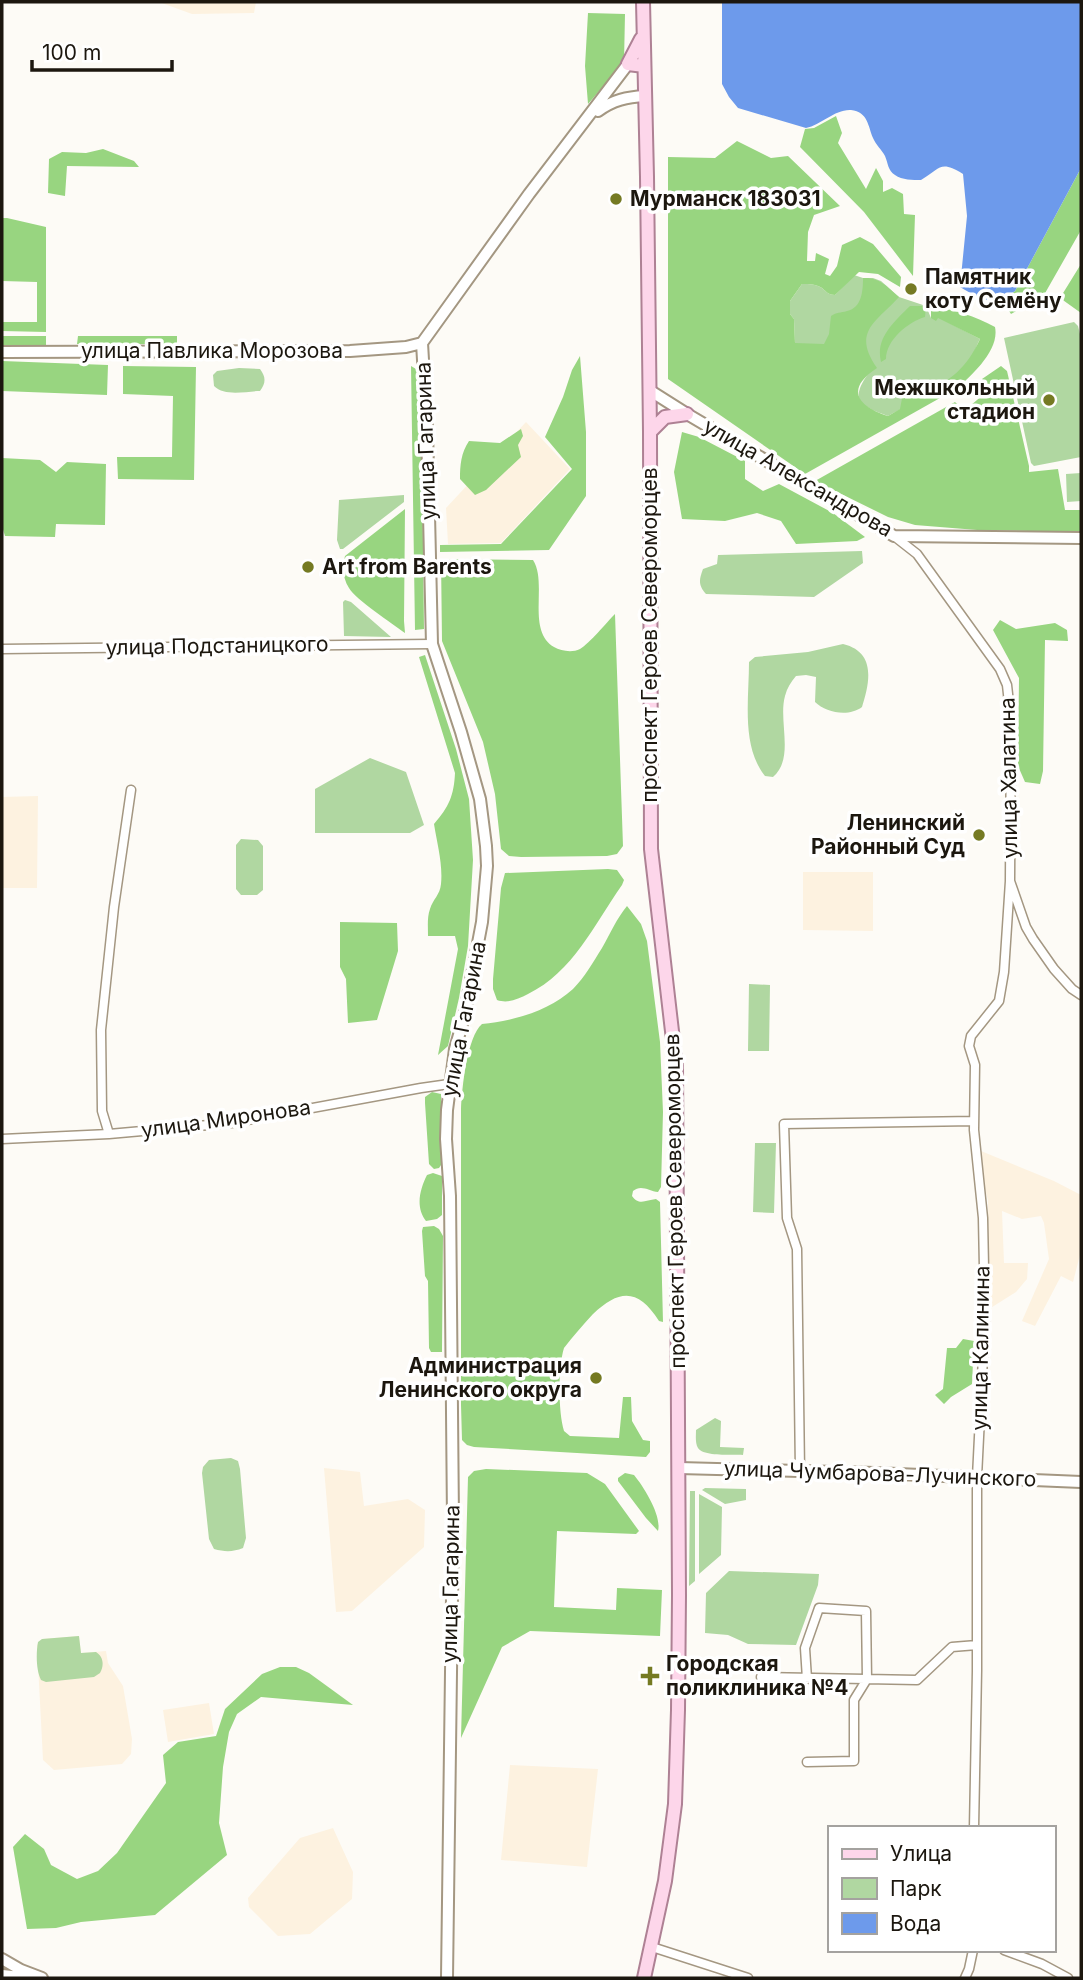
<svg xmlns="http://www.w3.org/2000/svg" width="1083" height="1980" viewBox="0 0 1083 1980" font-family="Inter,sans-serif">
<rect width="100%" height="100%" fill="#fdfbf6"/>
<!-- built -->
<path fill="#fdf2e0" d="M159 2H256L254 13 192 14Z
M526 422 570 469 501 543 448 544 446 508Z
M38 796 37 888H2V797Z
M803 872H873V931L803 930Z
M981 1151 1054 1181 1081 1195V1251L1073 1282 1061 1276 1035 1326 1022 1321 1049 1259 1044 1223 1041 1216 1022 1219 1002 1211 1004 1263H1028L1027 1279 1016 1292 989 1309 988 1200 980 1171Z
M324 1468 360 1472 364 1506 408 1499 425 1510 424 1547 352 1611 336 1612Z
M79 1636 81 1653 106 1651 108 1663 123 1686 132 1739 131 1754 122 1764 54 1770 43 1760 37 1645 42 1639Z
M209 1703 214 1734 168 1742 163 1710Z
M510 1765 598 1769 587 1867 501 1860Z
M333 1828 353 1872 352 1899 310 1934 278 1936 249 1907 248 1898 300 1838Z"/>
<!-- green -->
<path fill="#b0d7a1" d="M854 275 863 278H873L881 281 899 297 926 306 931 318 938 317 980 339C976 346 973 357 967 364 949 386 913 402 888 416 861 406 849 401 868 374L824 344H795L794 319 790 314V301L802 284C809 284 816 284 822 288 827 292 828 295 835 295Z
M1074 322 1078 326 1081 338V457L1034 466 1031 463 1004 338Z
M239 368 260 369C266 377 266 383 260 391 247 391 225 397 214 386L213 375 217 371Z
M1081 473V501L1067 502 1066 474Z
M404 495V502L343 549H340L337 540 339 500Z
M862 551 863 563 814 597 706 594C698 585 699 580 703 569L717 564 718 555Z
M345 600 351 602 391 637 344 636 343 602Z
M843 644C876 652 870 682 862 707 849 717 826 713 815 702L816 677 806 675 796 676C791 682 787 688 785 696 778 721 795 758 773 777L765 776C741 746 749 699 749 662L755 657 808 652Z
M370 758 406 772 424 825 410 833H315V789Z
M241 839 258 840 263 846V890L257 895H241L236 889V845Z
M749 984 770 985 769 1051H748Z
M755 1143H776L774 1213 753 1212Z
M715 1418 721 1421 720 1447 744 1448 743 1455C732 1454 704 1457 698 1448 695 1443 696 1436 696 1430Z
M231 1458 238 1461 240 1469 246 1538 243 1548C233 1552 225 1552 214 1549L209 1539 202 1473 203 1467 209 1460Z
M705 1488 746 1489V1500L725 1504 702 1490Z
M690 1491H695V1581L689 1586Z
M699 1494 722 1507 721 1555 699 1574Z
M729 1571 819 1574 818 1585 796 1645 748 1644 728 1635 705 1633 706 1593Z
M79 1636 81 1653 96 1652C104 1657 104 1666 100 1673L94 1677 46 1682 41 1680C36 1670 36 1653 38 1642L42 1639Z"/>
<!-- forest -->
<path fill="#98d580" d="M588 13 625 14 624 62 588 104 585 66Z
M836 116 842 133 838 143 866 189 876 168 883 181V192L892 188 903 194 904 214 915 215 913 276 864 212 800 147 805 129 814 128Z
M737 141 771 158 788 156 840 206 814 215 808 232 807 261H815L816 253 829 259 825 274 830 276 837 266 842 245 860 237 873 244 901 277 900 287 878 274 859 272 835 295C828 295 827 292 822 288 816 284 809 284 802 284L790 301V314L794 319 795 343 824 344 829 334 831 316C837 312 840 313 847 311 862 308 863 290 863 278 880 277 887 287 899 297 875 323 852 332 877 368 845 389 857 406 888 416L900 409 904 388 920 392 924 396C952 377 965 371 980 339L938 318 936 321 931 318V307C953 308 976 317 995 327 1000 350 971 376 956 389L805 474 668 379V157L715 158Z
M103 149 134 161 139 167 67 166 65 196 48 193 49 159 62 152 86 153Z
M1081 168V230L1044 295 1011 314 1002 300 1015 291Z
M2 218H7L46 227V332L2 331V322H37V282L2 281Z
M1081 264V313L1060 298Z
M910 306H926L925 317C908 322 886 340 886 359L881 362C875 338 894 322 910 306Z
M2 336H46V345L2 346Z
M78 336H177V344H77Z
M580 356 586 432V496L549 550 440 552V545L501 544 572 469 545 437 563 397 572 370Z
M2 361 108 365 107 395 2 391Z
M123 366 196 367 194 480 118 479 117 457H172L173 396 123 394Z
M411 366 421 372 424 629 415 630Z
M1001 366 1007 371 1029 466V472L1058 469 1065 510H1081V532L977 530 915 525 888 517 815 481 955 402 964 411 990 389 982 379Z
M521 429 523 436 518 445 521 457 486 490 475 495 460 479C460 465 461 453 469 441L500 443Z
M682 432 699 437 745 461V479L763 491 779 484 833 513 865 537 857 541 796 544 781 521 757 513 725 521 682 519 674 472Z
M2 458 40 460 56 472 67 462 106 464 105 525 56 524 55 537 5 536 2 526Z
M405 509 404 621 405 633C393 624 355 599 349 588 343 579 342 567 345 556Z
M441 559 533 560C548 583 526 630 554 647 561 651 572 653 580 649 590 643 606 623 615 614L623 846 617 854 607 856 521 857 509 856 501 849 495 794 483 742 442 641Z
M1000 620 1016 629 1055 623 1067 630 1068 641 1045 640 1043 771 1040 784 1025 782 1018 766 1019 678 993 630Z
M425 655 456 749 469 799 473 860 468 946 459 998 448 1046 438 1055 458 949 455 936H428C428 927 427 917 430 909 433 899 440 895 441 884 443 864 437 843 434 824 449 807 454 795 455 773L419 657Z
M608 869 617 870 624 880 622 885C594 925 573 972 528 994 518 999 508 1004 497 1000L493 989V979L501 888 505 873Z
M627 906 641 924 647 941 660 1042 663 1112 661 1187 658 1192C649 1191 641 1184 633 1191L632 1196C639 1206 646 1200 656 1199L660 1202 663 1322 659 1321C639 1289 620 1288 593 1314 583 1325 573 1336 564 1348 558 1367 558 1411 564 1431L570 1436 619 1438 623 1397H631L632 1421 643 1440 650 1441V1452L646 1457 474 1447 467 1445 462 1440 461 1405V1109C462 1088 467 1037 482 1024 513 1021 549 1011 573 989 585 977 593 962 602 948 610 934 617 918 627 906Z
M340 922 397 923 398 951 377 1020 348 1023 346 979 340 967Z
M432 1092 441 1094V1165L439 1168 434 1169 429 1164 425 1103V1097Z
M433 1173 442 1176V1215L437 1219 426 1221C415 1207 420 1189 427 1175Z
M434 1226 439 1229 443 1236 442 1349V1352H431L429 1348 428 1281 425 1276 422 1231 423 1227Z
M963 1339 974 1341 972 1384 951 1397 944 1404 935 1395 943 1389 947 1348H956Z
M486 1469 587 1473 605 1484 639 1531 636 1534 557 1531 554 1607 616 1610 617 1588 662 1590 660 1636 530 1631 502 1647 461 1738 468 1477 474 1471Z
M625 1473 634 1475C644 1487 662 1516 658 1531L646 1518 618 1481V1478Z
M280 1667H296L309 1673 353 1705 261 1697 237 1714 229 1732 223 1767 219 1823 227 1855 155 1915 81 1922 56 1928 27 1929 13 1847 25 1834 44 1849 51 1865 77 1879 98 1871 117 1853 166 1783 163 1755 178 1742 216 1736 225 1709 262 1674Z"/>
<!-- water -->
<path fill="#6d9aeb" d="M722 2H1081V168L1015 291C993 307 982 300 960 287L967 216 963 174C940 160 941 168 921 180 913 180 902 180 895 175 888 171 888 163 885 156 882 150 876 145 873 138 868 126 868 112 851 110 835 109 821 125 806 128L738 108 729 97 722 84Z"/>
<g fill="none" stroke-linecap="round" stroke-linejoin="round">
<defs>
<path id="street" d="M894 536 917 554 1000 669 1007 685 1011 721 1010 881 1026 927 1033 939 1054 969 1072 989 1081 995
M2 649 432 644
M109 1134 102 1111 101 1030 114 907 131 790
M2 1139 109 1134 231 1123 421 1088 449 1084
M800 1471 797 1249 787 1218 784 1124 974 1121
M761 1677 917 1680 952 1647 977 1645
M807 1679 805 1648 819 1608 866 1611 867 1679 854 1700V1761L807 1762
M974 1828 977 1671V1477L985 1317 983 1218 974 1130 975 1065 969 1046 971 1036 999 1001 1004 972 1010 881
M652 1947 748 1978
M1004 1950 1042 1964 1068 1978
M965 1978 969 1969 973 1950"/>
<path id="secondary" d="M598 111C613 100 627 97 645 96
M2 352 350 351 406 347 422 343
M649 390 687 414 894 536 1081 538
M679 1468 875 1473 1081 1482
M2 1959 21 1970 42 1978
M2 1975 30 1978
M447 1978 453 1520 450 1196 446 1139 447 1110 455 1049 464 1017 482 922 487 866 486 846 480 799 461 732 432 644 427 428 422 343 529 194 628 64"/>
<path id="primary" d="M643 2 647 177 650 432 651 849 676 1066 679 1595 678 1710 675 1804 665 1881 644 1978
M641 39 628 64 644 66
M650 432 665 417 687 414"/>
</defs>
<!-- street casing -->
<use href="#street" stroke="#a49782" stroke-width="11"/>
<!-- secondary casing -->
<use href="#secondary" stroke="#a49782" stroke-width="14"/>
<!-- primary casing -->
<use href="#primary" stroke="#ae8194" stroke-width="16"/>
<!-- street -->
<use href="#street" stroke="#fff" stroke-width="8"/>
<!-- secondary -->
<use href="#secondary" stroke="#fff" stroke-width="10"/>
<!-- primary -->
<use href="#primary" stroke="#fdd6ea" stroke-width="12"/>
</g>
<!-- markers -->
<g fill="#757a23" stroke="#fff" stroke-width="2.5">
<circle cx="616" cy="199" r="7"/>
<circle cx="911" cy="289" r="7"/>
<circle cx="1049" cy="400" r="7"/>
<circle cx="308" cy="567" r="7"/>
<circle cx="979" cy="835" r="7"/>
<circle cx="596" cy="1378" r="7"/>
<path d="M646.5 1665.5h7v7h7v7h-7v7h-7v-7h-7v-7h7z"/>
</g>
<g text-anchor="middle" stroke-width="7" stroke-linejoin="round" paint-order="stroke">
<!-- poi labels -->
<g font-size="21" font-weight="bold" fill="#1c170f" stroke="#fff" text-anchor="start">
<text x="630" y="206">Мурманск 183031</text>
<text x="925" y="284">Памятник<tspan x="925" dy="24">коту Семёну</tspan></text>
<text x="1035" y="395" text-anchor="end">Межшкольный<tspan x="1035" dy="24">стадион</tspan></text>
<text x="322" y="574">Art from Barents</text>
<text x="965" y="830" text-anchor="end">Ленинский<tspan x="965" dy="24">Районный Суд</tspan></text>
<text x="582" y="1373" text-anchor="end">Администрация<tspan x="582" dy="24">Ленинского округа</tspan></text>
<text x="666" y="1671">Городская<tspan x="666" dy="24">поликлиника №4</tspan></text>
</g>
<!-- street labels -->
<g font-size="21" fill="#1c170f" stroke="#fff">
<text x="212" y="358">улица Павлика Морозова</text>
<text transform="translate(426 441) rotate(-92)" y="7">улица Гагарина</text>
<text transform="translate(798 478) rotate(30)" y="7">улица Александрова</text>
<text transform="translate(650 635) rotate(-90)" y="7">проспект Героев Североморцев</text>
<text transform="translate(217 646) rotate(-1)" y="7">улица Подстаницкого</text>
<text transform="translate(1009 778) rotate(-91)" y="7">улица Халатина</text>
<text transform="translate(464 1019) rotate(-79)" y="7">улица Гагарина</text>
<text transform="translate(226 1119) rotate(-8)" y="7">улица Миронова</text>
<text transform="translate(675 1201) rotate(-91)" y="7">проспект Героев Североморцев</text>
<text transform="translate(981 1348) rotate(-89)" y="7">улица Калинина</text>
<text transform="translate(880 1474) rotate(2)" y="7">улица Чумбарова-Лучинского</text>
<text transform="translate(451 1584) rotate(-89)" y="7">улица Гагарина</text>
</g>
</g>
<!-- border -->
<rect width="1083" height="1980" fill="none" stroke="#1c170f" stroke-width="7"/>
<!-- legend -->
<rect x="828" y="1826" width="228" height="126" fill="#ffffff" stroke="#a4a29f" stroke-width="2"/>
<rect x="842" y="1849" width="35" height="10" fill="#fdd6ea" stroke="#a4a29f" stroke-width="2"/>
<text x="890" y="1861" font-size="21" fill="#1c170f">Улица</text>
<rect x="842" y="1878" width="35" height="21" fill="#b0d7a1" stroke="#a4a29f" stroke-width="2"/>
<text x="890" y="1896" font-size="21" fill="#1c170f">Парк</text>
<rect x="842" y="1913" width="35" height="21" fill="#6d9aeb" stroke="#a4a29f" stroke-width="2"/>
<text x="890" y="1931" font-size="21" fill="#1c170f">Вода</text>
<!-- scale -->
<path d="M32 60v10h140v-10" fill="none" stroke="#1c170f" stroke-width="3.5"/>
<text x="42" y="60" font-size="21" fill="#1c170f" stroke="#ffffff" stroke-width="5" paint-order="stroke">100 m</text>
</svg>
